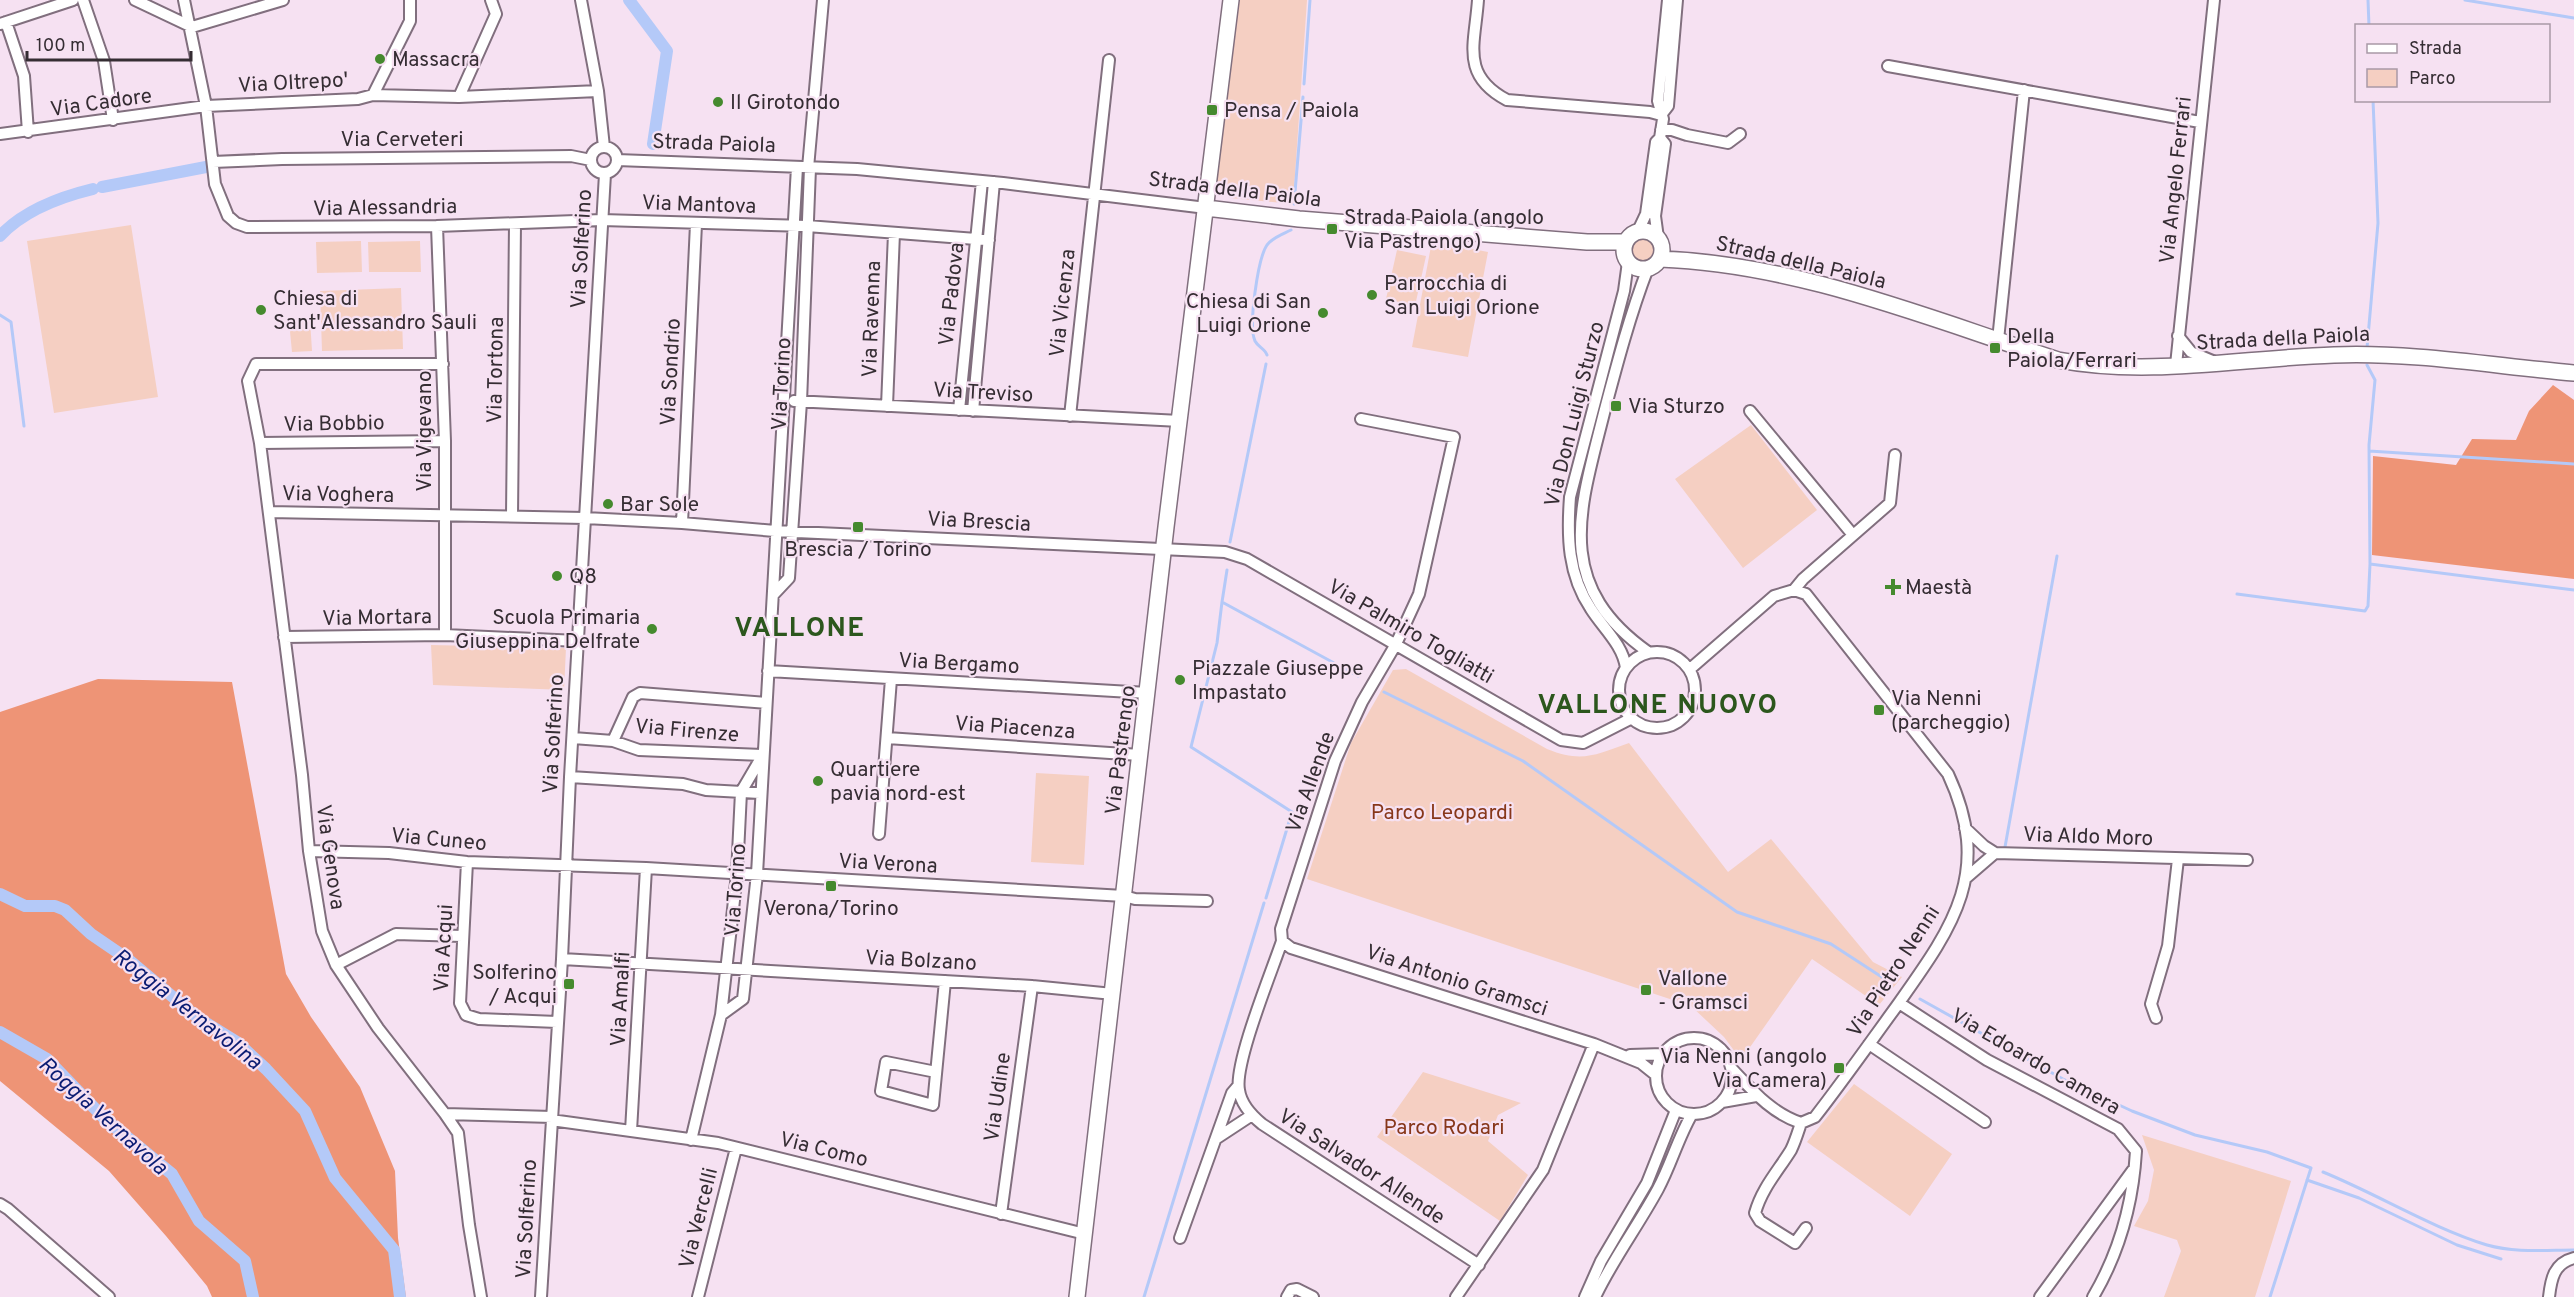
<svg xmlns="http://www.w3.org/2000/svg" width="2574" height="1297" viewBox="0 0 2574 1297" font-family="Overpass,sans-serif">
<rect width="100%" height="100%" fill="#f6e1f2"/>
<!-- green -->
<path fill="#f5cfc2" d="M1235 0H1307L1293 204 1230 198 1215 182Z
M131 225 158 397 54 413 27 241Z
M1630 249a12 12 0 1 1 24 0a12 12 0 1 1-24 0Z
M361 241 362 272 317 273 316 242Z
M420 241 421 272H369L368 242Z
M1432 241 1488 252 1468 357 1412 347Z
M1397 250 1426 256 1415 306 1386 299Z
M401 288 403 349 322 351 320 291Z
M310 320 312 351 292 352 289 321Z
M1751 425 1817 510 1743 568 1675 479Z
M431 645 566 648 564 690 433 685Z
M1406 669 1547 749C1582 763 1595 755 1629 743L1728 872 1771 839 1873 962 1902 977 1879 1005 1812 959 1741 1060 1724 1037 1691 1006 1307 879 1351 743 1393 670Z
M1036 773 1089 776 1084 865 1031 862Z
M1423 1072 1521 1103 1498 1115 1488 1141 1528 1175 1500 1221 1377 1137Z
M1854 1084 1952 1154 1910 1216 1807 1142Z
M2142 1135 2291 1181 2255 1297H2164L2181 1251 2177 1240 2134 1226 2148 1201 2154 1170Z"/>
<!-- forest -->
<path fill="#ee9476" d="M2553 385 2574 400V579L2372 555 2373 456 2456 465 2472 439 2516 440 2529 411Z
M98 679 232 682 286 974 311 1017 360 1087 395 1171 398 1238 406 1297H212L207 1286 166 1236 109 1171 0 1081V712Z"/>
<g fill="none" stroke-linecap="round" stroke-linejoin="round">
<!-- stream -->
<path stroke="#b4c9f8" stroke-width="3" d="M2368 0 2369 26
M2465 0 2574 18
M1304 84 1310 0
M1294 204 1303 97
M0 315 11 322 24 426
M2367 348 2378 223 2373 100
M1267 355C1265 349 1258 347 1255 341 1248 326 1258 258 1267 245 1273 237 1283 234 1291 230
M2369 451 2574 464
M1230 542 1266 364
M2370 564 2574 590
M1227 570 1222 602 1358 676
M2237 594 2365 611 2368 606 2370 564 2369 445 2375 380 2367 365
M1222 602 1217 643 1191 747 1292 812 1266 898
M1384 692 1523 761 1737 912 1831 944 1891 983
M2005 847 2057 556
M1920 999 2063 1079 2132 1111 2195 1135 2267 1152 2311 1168 2270 1297
M2323 1172C2377 1194 2432 1228 2487 1245 2515 1253 2545 1250 2574 1250
M2307 1180 2359 1198 2457 1245 2501 1259
M1144 1297 1264 903"/>
<!-- canal -->
<path stroke="#b4c9f8" stroke-width="12" d="M629 0 667 51 653 144
M102 187 206 167
M0 236C24 210 60 197 93 189
M0 894 25 906H55L65 910 91 934 129 960 198 1018 237 1042 266 1069 305 1111 335 1178 394 1250 400 1297
M0 1032 47 1059 105 1119 172 1174 199 1221 245 1261 253 1297"/>
<defs>
<path id="street" d="M83 0 104 61 113 120
M135 0 192 27 283 0
M184 0 206 106 215 184 228 216 236 223 247 227 437 226 602 220 807 226 989 240
M581 0 598 91 604 147
M1478 0C1475 44 1460 75 1507 100L1650 112 1661 115
M6 22 24 76 28 132
M0 24 73 0
M1888 66 2200 122
M373 95 410 21V0
M459 97 496 14 491 0
M1661 115 1668 106 1677 0
M1661 130H1672L1687 135 1728 143 1740 134
M0 134 206 106 358 99 373 95 459 97 598 91
M591 160a13 13 0 1 1 26 0a13 13 0 1 1-26 0Z
M617 160 857 169 1003 183 1206 208
M213 162 282 159 571 156 591 160
M808 168 823 0
M437 226 445 441V635
M1638 231 1646 214 1656 142 1660 138 1663 119 1658 101 1668 0
M1658 238 1655 216 1665 144 1660 138
M2178 336 2191 352 2215 362
M1998 340 2024 90
M443 364H256L248 381 260 443 302 775 309 851 322 931 336 965 378 1028 445 1114 458 1133 469 1225 481 1297
M2176 365 2214 0
M794 401 1180 421
M887 406 894 233
M959 410 982 181
M973 411 994 182
M1750 411 1853 535
M1070 416 1109 60
M1361 419 1454 437 1419 594 1396 644 1362 702 1335 761 1281 929 1282 941C1272 971 1234 1063 1239 1090 1241 1104 1251 1115 1262 1124L1479 1265
M260 443 445 441
M269 512 585 518 682 523 775 531 1225 552 1247 559 1561 740 1583 743 1632 718
M512 516 515 224
M682 523 696 224
M773 595 789 578 801 402 810 168
M284 637 445 635 578 641
M1619 690a38 38 0 1 1 76 0a38 38 0 1 1-76 0Z
M1648 652C1552 584 1580 509 1604 413 1617 364 1630 315 1648 268
M1626 668C1623 645 1603 628 1591 609 1568 575 1567 537 1570 497L1624 291 1628 262
M1690 669 1774 596 1794 590 1803 579 1890 503 1895 455
M768 671 1148 693
M573 738 613 741 639 750 762 755
M887 738 1140 755
M613 741 633 697 640 693 766 703
M570 777 683 784 706 790 760 793
M1965 828 1984 846 1995 853 2247 860
M879 834 891 679
M309 851 389 853 467 862 646 868 1124 896 1135 899 1207 901
M467 862 460 1003 466 1015 479 1019 557 1022
M1966 878 1995 853
M1282 941 1291 948 1594 1044 1641 1063 1656 1075
M562 959 1032 986 1113 994
M336 965 396 934 462 936
M1899 1003 1987 1060 2118 1129 2136 1151C2133 1202 2119 1253 2093 1297
M721 1015 743 999 757 874 797 167
M2156 1018 2151 1004 2168 946 2178 859
M1656 1076a38 38 0 1 1 76 0a38 38 0 1 1-76 0Z
M1869 1044 1985 1122
M1630 1055 1663 1054
M1731 1068C1752 1090 1771 1113 1801 1123L1815 1117C1843 1081 1869 1044 1896 1007 1952 928 1994 873 1948 774L1806 594 1794 590
M936 1072 886 1062 881 1091 933 1105 945 981
M1722 1102 1756 1096
M445 1114 552 1117
M551 1120 718 1143 1085 1234
M1801 1123C1798 1132 1795 1142 1791 1150 1778 1171 1762 1188 1755 1213L1760 1221 1795 1243 1806 1228
M631 1131 646 868
M1217 1138 1252 1115
M691 1140 721 1015 737 874 741 792 761 758
M0 1204 8 1209 109 1297
M1001 1214 1032 986
M1180 1238 1232 1093 1238 1086
M541 1297 562 959 570 777 605 174
M698 1297 736 1148
M1287 1297 1291 1290 1297 1289 1313 1297
M1456 1297 1543 1170 1594 1044
M1585 1297 1601 1261 1647 1183 1676 1110
M1595 1297C1613 1259 1638 1226 1658 1189 1671 1165 1678 1138 1692 1114
M2040 1297 2133 1170
M2549 1297C2551 1279 2554 1263 2574 1258"/>
<path id="secondary" d="M1206 208 1299 219 1587 242H1625
M1624 250a19 19 0 1 1 38 0a19 19 0 1 1-38 0Z
M1660 259C1798 264 1927 318 2058 360 2149 377 2242 358 2334 355 2414 352 2494 366 2574 373
M1077 1297 1166 527 1231 0"/>
</defs>
<!-- street casing -->
<use href="#street" stroke="#816f7e" stroke-width="14"/>
<!-- secondary casing -->
<use href="#secondary" stroke="#816f7e" stroke-width="18"/>
<!-- street -->
<use href="#street" stroke="#fff" stroke-width="10"/>
<!-- secondary -->
<use href="#secondary" stroke="#fff" stroke-width="15"/>
</g>
<!-- markers -->
<g fill="#458a2e" stroke="#f6e1f2" stroke-width="2">
<circle cx="380" cy="59" r="6"/>
<circle cx="718" cy="102" r="6"/>
<rect x="1206" y="104" width="12" height="12" rx="3"/>
<rect x="1326" y="223" width="12" height="12" rx="3"/>
<circle cx="1372" cy="295" r="6"/>
<circle cx="261" cy="310" r="6"/>
<circle cx="1323" cy="313" r="6"/>
<rect x="1989" y="342" width="12" height="12" rx="3"/>
<rect x="1610" y="400" width="12" height="12" rx="3"/>
<circle cx="608" cy="504" r="6"/>
<rect x="852" y="521" width="12" height="12" rx="3"/>
<circle cx="557" cy="576" r="6"/>
<path d="M1890 578h6v6h6v6h-6v6h-6v-6h-6v-6h6z"/>
<circle cx="652" cy="629" r="6"/>
<circle cx="1180" cy="680" r="6"/>
<rect x="1873" y="704" width="12" height="12" rx="3"/>
<circle cx="818" cy="781" r="6"/>
<rect x="825" y="880" width="12" height="12" rx="3"/>
<rect x="563" y="978" width="12" height="12" rx="3"/>
<rect x="1640" y="984" width="12" height="12" rx="3"/>
<rect x="1833" y="1062" width="12" height="12" rx="3"/>
</g>
<g text-anchor="middle" stroke-width="4.5" stroke-linejoin="round" paint-order="stroke">
<!-- poi labels -->
<g font-size="21" fill="#352d33" stroke="#f6e1f2" text-anchor="start">
<text x="392" y="66">Massacra</text>
<text x="730" y="109">Il Girotondo</text>
<text x="1224" y="117">Pensa / Paiola</text>
<text x="1344" y="224">Strada Paiola (angolo<tspan x="1344" dy="24">Via Pastrengo)</tspan></text>
<text x="1384" y="290">Parrocchia di<tspan x="1384" dy="24">San Luigi Orione</tspan></text>
<text x="273" y="305">Chiesa di<tspan x="273" dy="24">Sant'Alessandro Sauli</tspan></text>
<text x="1311" y="308" text-anchor="end">Chiesa di San<tspan x="1311" dy="24">Luigi Orione</tspan></text>
<text x="2007" y="343">Della<tspan x="2007" dy="24">Paiola/Ferrari</tspan></text>
<text x="1628" y="413">Via Sturzo</text>
<text x="620" y="511">Bar Sole</text>
<text x="858" y="556" text-anchor="middle">Brescia / Torino</text>
<text x="569" y="583">Q8</text>
<text x="1905" y="594">Maestà</text>
<text x="640" y="624" text-anchor="end">Scuola Primaria<tspan x="640" dy="24">Giuseppina Delfrate</tspan></text>
<text x="1192" y="675">Piazzale Giuseppe<tspan x="1192" dy="24">Impastato</tspan></text>
<text x="1891" y="705">Via Nenni<tspan x="1891" dy="24">(parcheggio)</tspan></text>
<text x="830" y="776">Quartiere<tspan x="830" dy="24">pavia nord-est</tspan></text>
<text x="831" y="915" text-anchor="middle">Verona/Torino</text>
<text x="557" y="979" text-anchor="end">Solferino<tspan x="557" dy="24">/ Acqui</tspan></text>
<text x="1658" y="985">Vallone<tspan x="1658" dy="24">- Gramsci</tspan></text>
<text x="1827" y="1063" text-anchor="end">Via Nenni (angolo<tspan x="1827" dy="24">Via Camera)</tspan></text>
</g>
<!-- street labels -->
<g font-size="21" fill="#352d33" stroke="#f6e1f2">
<text transform="translate(293 82) rotate(-3)" y="7">Via Oltrepo'</text>
<text transform="translate(101 102) rotate(-8)" y="7">Via Cadore</text>
<text x="402" y="146">Via Cerveteri</text>
<text transform="translate(714 143) rotate(2)" y="7">Strada Paiola</text>
<text transform="translate(2175 180) rotate(-84)" y="7">Via Angelo Ferrari</text>
<text transform="translate(1235 189) rotate(7)" y="7">Strada della Paiola</text>
<text transform="translate(699 204) rotate(2)" y="7">Via Mantova</text>
<text transform="translate(385 207) rotate(-1)" y="7">Via Alessandria</text>
<text transform="translate(581 249) rotate(-87)" y="7">Via Solferino</text>
<text transform="translate(1801 262) rotate(13)" y="7">Strada della Paiola</text>
<text transform="translate(951 294) rotate(-84)" y="7">Via Padova</text>
<text transform="translate(1062 303) rotate(-84)" y="7">Via Vicenza</text>
<text transform="translate(871 319) rotate(-88)" y="7">Via Ravenna</text>
<text transform="translate(2283 338) rotate(-3)" y="7">Strada della Paiola</text>
<text transform="translate(495 370) rotate(-89)" y="7">Via Tortona</text>
<text transform="translate(670 372) rotate(-87)" y="7">Via Sondrio</text>
<text transform="translate(781 384) rotate(-87)" y="7">Via Torino</text>
<text transform="translate(983 392) rotate(3)" y="7">Via Treviso</text>
<text transform="translate(1574 414) rotate(-76)" y="7">Via Don Luigi Sturzo</text>
<text transform="translate(334 423) rotate(-1)" y="7">Via Bobbio</text>
<text transform="translate(424 431) rotate(-90)" y="7">Via Vigevano</text>
<text transform="translate(338 494) rotate(1)" y="7">Via Voghera</text>
<text transform="translate(979 521) rotate(3)" y="7">Via Brescia</text>
<text transform="translate(377 617) rotate(-1)" y="7">Via Mortara</text>
<text transform="translate(1411 631) rotate(30)" y="7">Via Palmiro Togliatti</text>
<text transform="translate(959 663) rotate(3)" y="7">Via Bergamo</text>
<text transform="translate(1015 727) rotate(4)" y="7">Via Piacenza</text>
<text transform="translate(687 730) rotate(5)" y="7">Via Firenze</text>
<text transform="translate(553 734) rotate(-87)" y="7">Via Solferino</text>
<text transform="translate(1120 750) rotate(-83)" y="7">Via Pastrengo</text>
<text transform="translate(1310 782) rotate(-70)" y="7">Via Allende</text>
<text transform="translate(2088 836) rotate(2)" y="7">Via Aldo Moro</text>
<text transform="translate(439 839) rotate(5)" y="7">Via Cuneo</text>
<text transform="translate(331 857) rotate(82)" y="7">Via Genova</text>
<text transform="translate(888 863) rotate(3)" y="7">Via Verona</text>
<text transform="translate(735 890) rotate(-86)" y="7">Via Torino</text>
<text transform="translate(443 948) rotate(-87)" y="7">Via Acqui</text>
<text transform="translate(921 960) rotate(3)" y="7">Via Bolzano</text>
<text transform="translate(1893 971) rotate(-57)" y="7">Via Pietro Nenni</text>
<text transform="translate(1457 980) rotate(18)" y="7">Via Antonio Gramsci</text>
<text transform="translate(620 999) rotate(-87)" y="7">Via Amalfi</text>
<text transform="translate(2036 1061) rotate(30)" y="7">Via Edoardo Camera</text>
<text transform="translate(997 1097) rotate(-82)" y="7">Via Udine</text>
<text transform="translate(824 1149) rotate(14)" y="7">Via Como</text>
<text transform="translate(1362 1166) rotate(33)" y="7">Via Salvador Allende</text>
<text transform="translate(698 1218) rotate(-76)" y="7">Via Vercelli</text>
<text transform="translate(526 1219) rotate(-87)" y="7">Via Solferino</text>
</g>
<!-- park labels -->
<g font-size="21" fill="#87371a" stroke="#f6e1f2">
<text x="1442" y="819">Parco Leopardi</text>
<text x="1444" y="1134">Parco Rodari</text>
</g>
<!-- water labels -->
<g font-size="22" font-style="italic" fill="#0b1d73" stroke="#f6e1f2">
<text transform="translate(188 1008) rotate(38)" y="8">Roggia Vernavolina</text>
<text transform="translate(104 1115) rotate(42)" y="8">Roggia Vernavola</text>
</g>
<!-- district labels -->
<g font-size="27" font-weight="bold" letter-spacing="1.5" fill="#2c571d" stroke="#f6e1f2">
<text x="800" y="636">VALLONE</text>
<text x="1658" y="713">VALLONE NUOVO</text>
</g>
</g>
<!-- legend -->
<rect x="2355" y="24" width="195" height="78" fill="#f6e1f2" stroke="#a999a6" stroke-width="1.5"/>
<rect x="2367" y="44" width="30" height="9" fill="#ffffff" stroke="#a999a6" stroke-width="1.5"/>
<text x="2409" y="54" font-size="18" fill="#352d33">Strada</text>
<rect x="2367" y="69" width="30" height="18" fill="#f5cfc2" stroke="#a999a6" stroke-width="1.5"/>
<text x="2409" y="84" font-size="18" fill="#352d33">Parco</text>
<!-- scale -->
<path d="M27 51v9h164v-9" fill="none" stroke="#352d33" stroke-width="3"/>
<text x="36" y="51" font-size="18" fill="#352d33" stroke="#f6e1f2" stroke-width="4.5" paint-order="stroke">100 m</text>
</svg>
